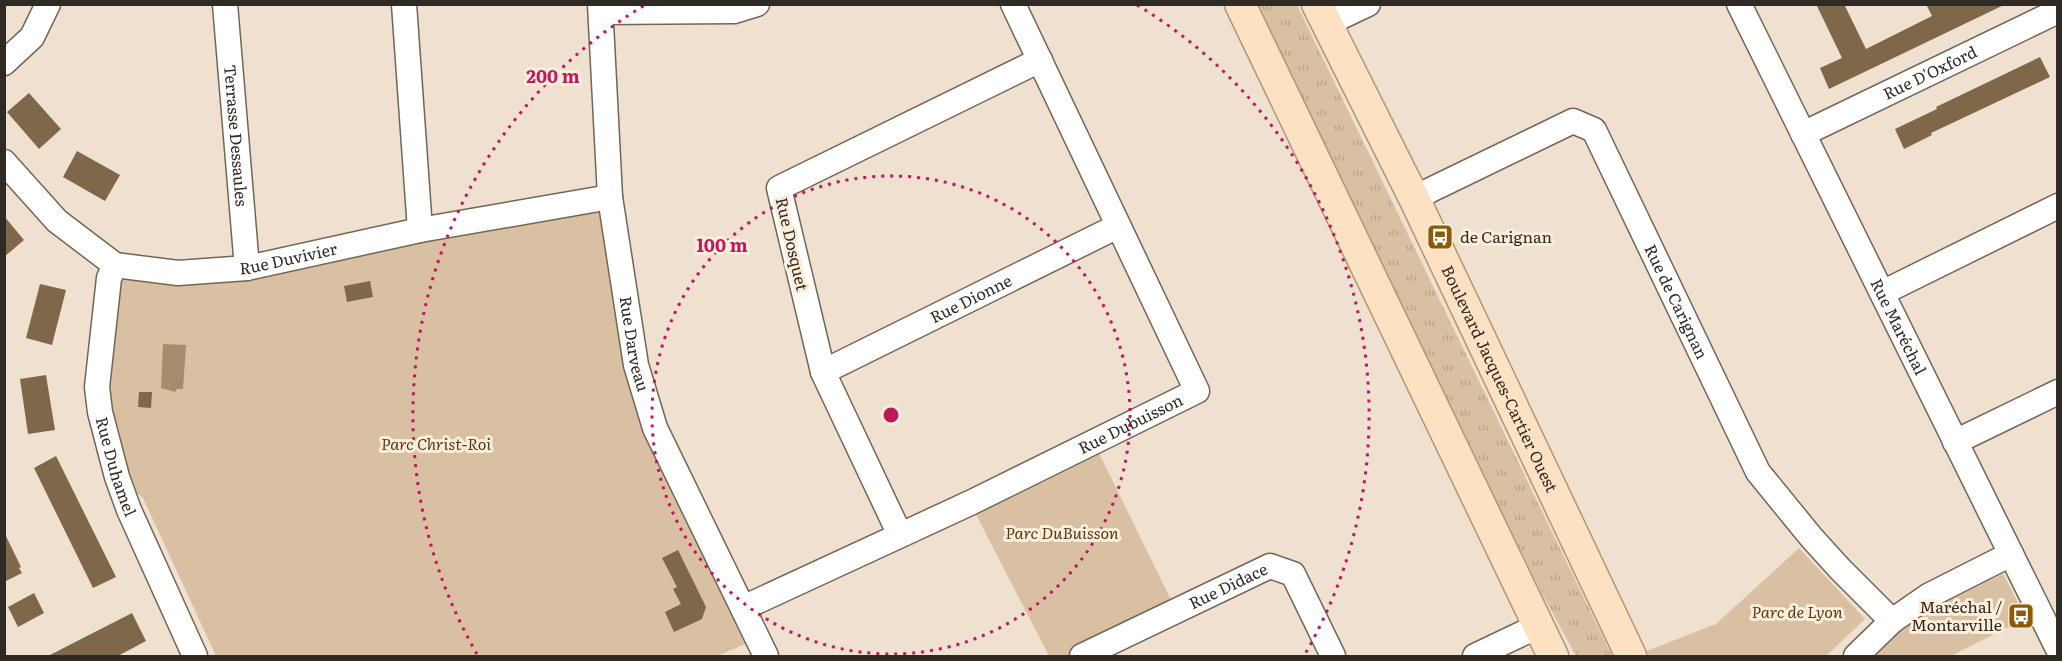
<svg xmlns="http://www.w3.org/2000/svg" width="2062" height="661" viewBox="0 0 2062 661" font-family="Literata,serif">
<defs>
<pattern id="grass-tufts" width="24" height="20" patternUnits="userSpaceOnUse" patternTransform="scale(1.5)"><rect width="24" height="20" fill="#d9c0a2"/><path d="M3 7l-1-3M5 7V3M7 7l1-3M15 17l-1-3M17 17v-4M19 17l1-3" fill="none" stroke="#bba58b"/></pattern>
</defs>
<rect width="100%" height="100%" fill="#efe0cf"/>
<!-- grass -->
<path fill="url(#grass-tufts)" d="M1254 5H1297L1612 656H1576L1539 588 1347 198Z"/>
<!-- park -->
<path fill="#d9c0a2" d="M610 197 636 365 757 639 717 656H216L143 498 117 477 100 412 115 265 178 273Z
M1093 441 1176 610 1082 656H1049L970 503Z
M1799 548 1865 619 1826 656H1640L1639 654 1716 624Z
M2003 574 2026 618 1951 656H1871L1899 631 1925 612Z"/>
<!-- water -->
<path fill="#a58c6d" d="M163 344 186 345 183 389H177L175 392 161 388Z"/>
<!-- building -->
<path fill="#7f674a" d="M1816 4H1844L1866 49 1932 16 1926 4H2006L1829 89 1820 68 1842 58Z
M2040 57 2050 77 1931 133 1932 135 1904 149 1895 129 1937 109 1936 107Z
M29 93 61 129 39 149 7 112Z
M77 151 120 175 105 201 63 177Z
M4 216 24 240 4 257Z
M370 281 373 297 347 302 344 286Z
M40 284 66 290 52 345 26 338Z
M46 375 55 430 28 434 20 379Z
M139 392H152L151 408 138 407Z
M56 456 116 577 93 588 34 468Z
M4 532 21 567 19 568 22 573 4 582Z
M678 550 706 607 702 619 674 632 665 612 681 604 673 589 677 587 662 558Z
M34 593 44 613 18 627 8 607Z
M132 613 146 641 116 657H46Z"/>
<g fill="none" stroke-linecap="round" stroke-linejoin="round">
<defs>
<g id="minor">
<path id="s1" d="M225 4 247 268"/>
<path d="M404 4 420 230"/>
<path id="s2" d="M600 4 610 197 636 365 655 428 766 656"/>
<path id="s3" d="M1739 4 2058 649"/>
<path d="M601 12 734 11 757 4"/>
<path d="M1326 24 1368 4"/>
<path d="M4 63 32 37 48 4"/>
<path id="s4" d="M1803 134 2058 11"/>
<path id="s5" d="M4 162 57 221 115 265 178 273 247 268 420 230 610 197"/>
<path id="s6" d="M1414 198 1573 121 1594 130 1758 472 1811 537 1840 569 1892 621"/>
<path id="s7" d="M115 265 109 278 97 387 100 412 117 477 129 510 195 656"/>
<path d="M1882 293 2058 206"/>
<path id="s8" d="M823 372 1118 226"/>
<path d="M1955 442 2058 392"/>
<path d="M900 535 823 372 779 188 1040 60"/>
<path id="s9" d="M743 608 970 503 1197 391 1013 4"/>
<path id="s10" d="M1082 656 1270 566 1293 574 1333 656"/>
<path d="M1475 656 1538 626"/>
<path d="M1856 656 1892 621 1928 596 2011 554"/>
</g>
<g id="major">
<path d="M1240 4 1553 656"/>
<path id="s11" d="M1317 4 1414 198 1631 656"/>
</g>
</defs>
<!-- minor casing -->
<use href="#minor" stroke="#736657" stroke-width="27"/>
<!-- major casing -->
<use href="#major" stroke="#b39570" stroke-width="33"/>
<!-- minor -->
<use href="#minor" stroke="#fff" stroke-width="24"/>
<!-- major -->
<use href="#major" stroke="#fce2c2" stroke-width="30"/>
</g>
<!-- distance rings -->
<g fill="none" stroke="#c2185b" stroke-width="3" stroke-dasharray="3 6">
<circle cx="891" cy="415" r="239"/>
<path d="M477 654A478 478 0 0 1 645 5M1137 5A478 478 0 0 1 1305 654"/>
</g>
<!-- icons -->
<defs>
<symbol id="bus-square" viewBox="-11 -11 22 22"><rect x="-9" y="-9" width="18" height="18" rx="4" fill="#8b5a03" stroke="#fdeedc"/><path d="M-5-6H5V4H4V6H2V4H-2V6H-4V4H-5ZM-3.5-4V0h7V-4ZM-3.5 1.2v1.5H-2V1.2ZM2 1.2v1.5H3.5V1.2Z" fill="#fff"/></symbol>
</defs>
<g fill-rule="evenodd">
<use href="#bus-square" x="1425" y="222" width="30" height="30"/>
<use href="#bus-square" x="2006" y="601" width="30" height="30"/>
</g>
<g text-anchor="middle" stroke-width="6" stroke-linejoin="round" paint-order="stroke">
<!-- street labels -->
<g font-size="16" fill="#2f2a23" stroke="#fdeedc">
<text dy="6" stroke="none"><textPath href="#s4" startOffset="141">Rue D'Oxford</textPath></text>
<text dy="6" stroke="none"><textPath href="#s1" startOffset="132">Terrasse Dessaules</textPath></text>
<text transform="translate(792 244) rotate(77)" y="6">Rue Dosquet</text>
<text dy="6" stroke="none"><textPath href="#s5" startOffset="327">Rue Duvivier</textPath></text>
<text dy="6" stroke="none"><textPath href="#s8" startOffset="165">Rue Dionne</textPath></text>
<text dy="6" stroke="none"><textPath href="#s6" startOffset="390">Rue de Carignan</textPath></text>
<text dy="6" stroke="none"><textPath href="#s3" startOffset="360">Rue Maréchal</textPath></text>
<text dy="6" stroke="none"><textPath href="#s2" startOffset="342">Rue Darveau</textPath></text>
<text dy="6" stroke="none"><textPath href="#s11" startOffset="417">Boulevard Jacques-Cartier Ouest</textPath></text>
<text dy="6" stroke="none"><textPath href="#s9" startOffset="429">Rue Dubuisson</textPath></text>
<text dy="6" stroke="none"><textPath href="#s7" startOffset="206">Rue Duhamel</textPath></text>
<text dy="6" stroke="none"><textPath href="#s10" startOffset="162">Rue Didace</textPath></text>
</g>
<!-- poi labels -->
<g font-size="16" fill="#2f2a23" stroke="#fdeedc" text-anchor="start">
<text x="1460" y="243">de Carignan</text>
<text x="2002" y="613" text-anchor="end">Maréchal /<tspan x="2002" dy="18">Montarville</tspan></text>
</g>
<!-- park labels -->
<g font-size="16" font-style="italic" fill="#563a13" stroke="#fdeedc">
<text x="436" y="450">Parc Christ-Roi</text>
<text x="1062" y="539">Parc DuBuisson</text>
<text x="1797" y="618">Parc de Lyon</text>
</g>
</g>
<circle cx="891" cy="415" r="9" fill="#c2185b" stroke="#fdeedc" stroke-width="3"/>
<g font-size="18" text-anchor="middle" font-weight="bold" fill="#c2185b" stroke="#fdeedc" stroke-width="6" stroke-linejoin="round" paint-order="stroke">
<text x="553" y="83">200 m</text>
<text x="722" y="252">100 m</text>
</g>
<!-- border -->
<rect width="2062" height="661" fill="none" stroke="#2f2a23" stroke-width="12"/>
</svg>
